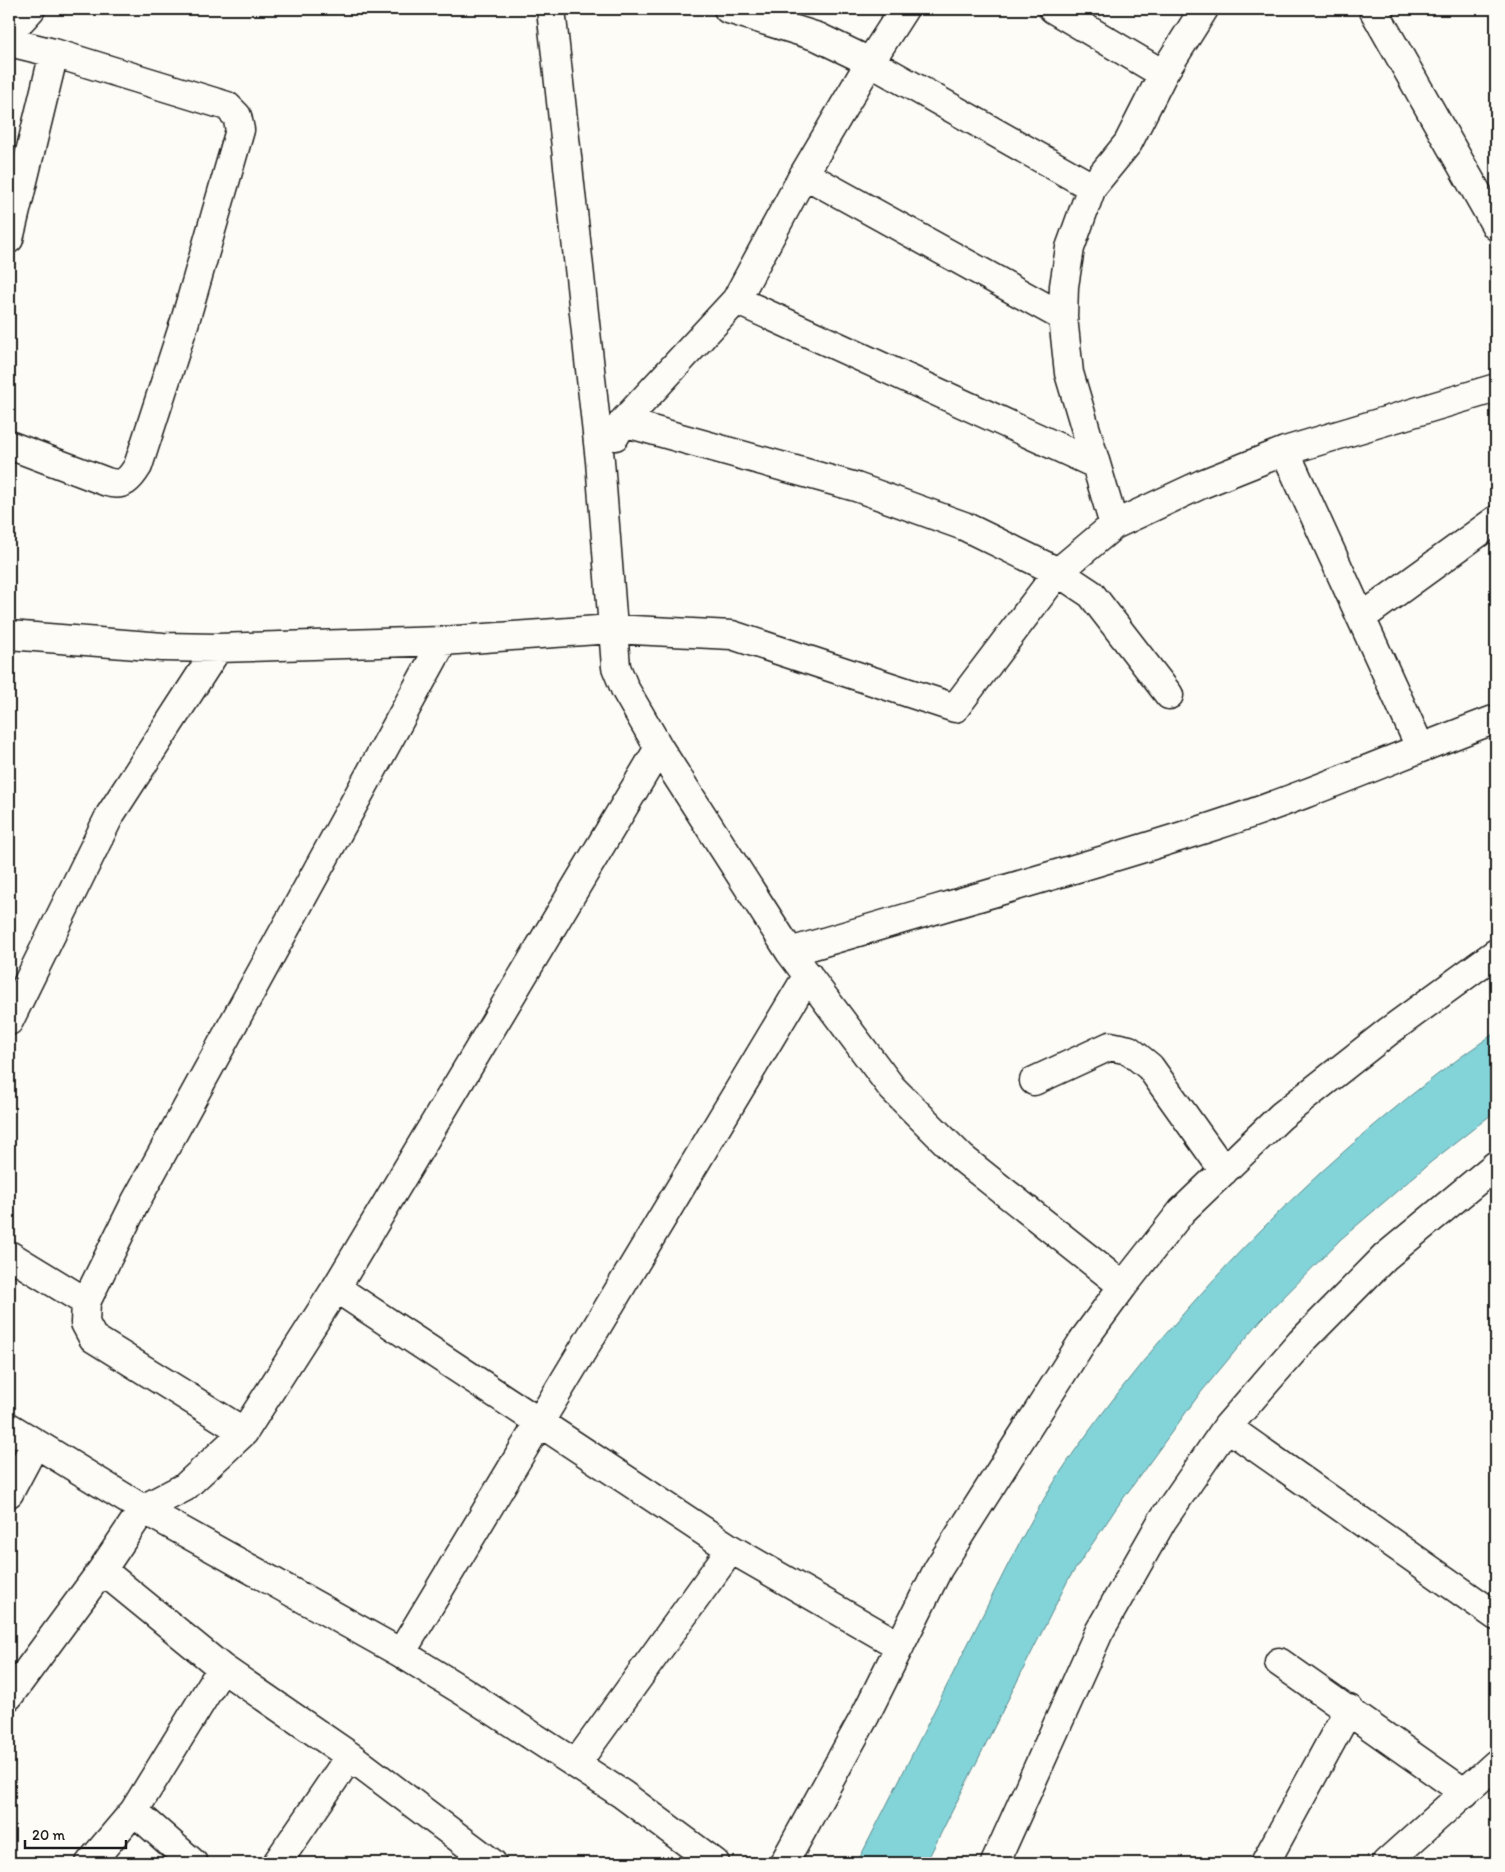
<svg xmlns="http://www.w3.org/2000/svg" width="1505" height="1872" viewBox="0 0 1505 1872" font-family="Itim,sans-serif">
<rect width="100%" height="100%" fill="#fdfcf7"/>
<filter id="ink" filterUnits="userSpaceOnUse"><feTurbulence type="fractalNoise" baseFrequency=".02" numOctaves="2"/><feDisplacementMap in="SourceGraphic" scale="10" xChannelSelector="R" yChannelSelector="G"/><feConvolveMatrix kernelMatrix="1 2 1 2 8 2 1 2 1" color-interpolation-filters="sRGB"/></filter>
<g filter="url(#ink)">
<!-- water -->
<path fill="#83d4d9" stroke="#5a8a8d" d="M1496 1032V1111L1431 1162 1341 1239 1261 1320 1198 1396 1117 1507 1068 1580 926 1863H857C896 1787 934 1711 973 1634 1004 1573 1034 1509 1074 1452 1188 1292 1334 1144 1496 1032Z"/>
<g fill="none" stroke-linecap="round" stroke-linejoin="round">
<defs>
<path id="minor" d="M551 9 600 461 616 667 625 689 659 748 790 952 892 1088 962 1158 1123 1286
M728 9 818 37 870 62 1092 187
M1053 9 1163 74
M9 33 31 9
M9 42 54 53 227 106 237 116 240 130 185 321 138 466C130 479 124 487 107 482L9 445
M804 174 1063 317
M9 239 54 53
M736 300 1095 464
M623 422 856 487 964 526 1058 572 1091 594 1169 695
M615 436 623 422 736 300 804 174 870 62 904 9
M1285 451 1420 747
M1114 525 1069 373 1063 317 1064 286 1070 248 1092 187 1128 143 1163 74 1204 9
M1361 618 1496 520
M9 635 163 647 218 648 443 641 612 629 732 635 955 708 1058 572 1114 525 1202 484 1285 451 1496 388
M790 952C931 910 1074 871 1214 826 1310 795 1402 754 1496 719
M9 1021 110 815 218 648
M1034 1081 1110 1046 1129 1050 1150 1067 1224 1171
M9 1255 86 1302
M336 1288 731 1549 900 1646
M9 1427 143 1509 401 1653 463 1691 622 1794 715 1863
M1227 1427 1496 1616
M244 1432 93 1338 85 1323 86 1302 136 1201 443 641
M9 1493 35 1444
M102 1570 222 1668 350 1756 492 1863
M401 1653 808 975
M1279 1662 1465 1793
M9 1696 102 1570 143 1509 185 1487 244 1432 336 1288 659 748
M576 1764 731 1549
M134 1811 193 1863
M90 1863 134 1811 222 1668
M277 1863 350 1756
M784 1863 865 1716 938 1569 1084 1339 1123 1286 1182 1211 1281 1116 1389 1031 1496 953
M995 1863 1099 1632 1162 1521 1227 1427 1301 1342 1385 1257 1496 1165
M1265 1863 1349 1709
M1386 1863 1496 1764"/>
<path id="tertiary" d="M1373 9 1496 226"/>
</defs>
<!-- minor casing -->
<use href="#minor" stroke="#1c1c1c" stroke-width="31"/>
<!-- tertiary casing -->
<use href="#tertiary" stroke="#1c1c1c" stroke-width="31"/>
<!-- minor -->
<use href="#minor" stroke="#fdfcf7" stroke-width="28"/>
<!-- tertiary -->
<use href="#tertiary" stroke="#fdfcf7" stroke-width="28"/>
</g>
</g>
<!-- margin -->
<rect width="1505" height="1872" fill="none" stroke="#fdfcf7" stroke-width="30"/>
<rect x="15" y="15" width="1475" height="1842" fill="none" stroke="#1c1c1c" stroke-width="2" filter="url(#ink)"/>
<!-- scale -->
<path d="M25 1840v8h101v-8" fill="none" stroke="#1c1c1c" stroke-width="2.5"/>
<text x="32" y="1840" font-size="15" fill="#1c1c1c" stroke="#fdfcf7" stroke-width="4" paint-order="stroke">20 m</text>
</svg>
